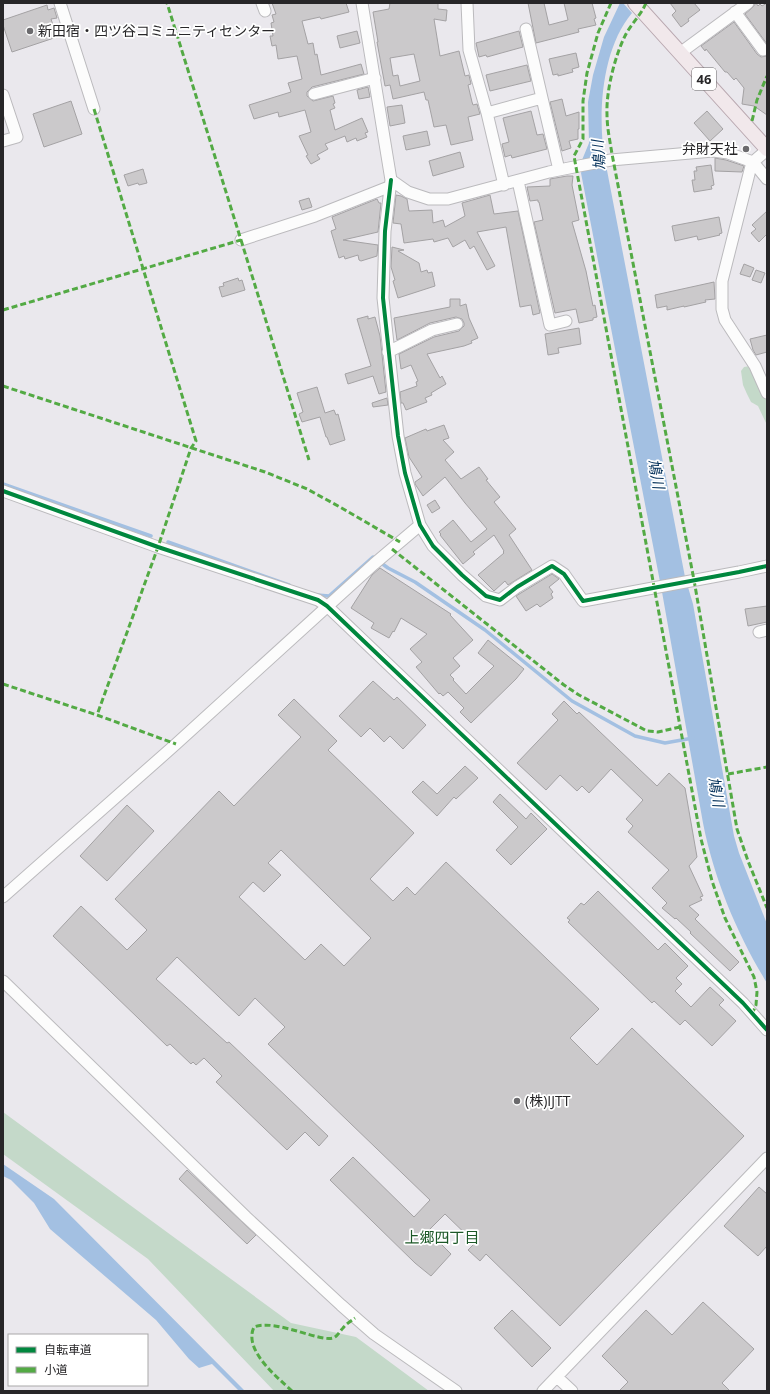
<svg xmlns="http://www.w3.org/2000/svg" width="770" height="1394" viewBox="0 0 770 1394" font-family="'Open Sans','Noto Sans JP',sans-serif">
<rect width="100%" height="100%" fill="#eae8ed"/>
<!-- green -->
<path fill="#c4d9c9" d="M750 366 767 386V425L758 406 751 402 747 394 743 385 741 371 744 367Z
M3 1112 291 1323 356 1337 429 1391H274L148 1259 3 1154Z"/>
<!-- water -->
<path fill="#a3c0e2" d="M620 3H623L632 13C602 49 598 110 604 156L582 160 589 143 588 102 593 75 604 37Z
M606 165 685 577 693 604 734 836 739 853 767 924V987V983C737 934 714 879 703 823L662 592 581 173 582 170Z
M3 1164 54 1199 245 1391H239L212 1364 199 1368 189 1359 156 1320 50 1229 34 1203 11 1180 3 1176Z"/>
<g fill="none" stroke-linecap="round" stroke-linejoin="round">
<!-- stream -->
<path stroke="#a3c0e2" stroke-width="3.5" d="M3 484 151 536
M168 542 289 585
M317 595 329 596 373 557 388 568 415 582 485 630 572 701 635 736 665 743 693 738"/>
</g>
<!-- building -->
<path fill="#cbc9cb" stroke="#a4a2a4" fill-rule="evenodd" d="M272 3H346L349 12 321 19 320 17 302 21 308 44 313 43 315 55 317 54 321 75 361 64 364 74 312 87 307 92V96L313 101 333 96 335 103 333 104 335 108 330 110 335 130 362 118 368 132 365 133 367 137 357 141 356 138 347 142 345 136 325 144 328 149 317 155 320 159 311 164 306 156 308 155 299 136 311 132 305 110 279 117 278 112 254 119 249 105 291 92 288 83 302 79 297 56 278 59 276 45 272 46 270 36H273L271 23 274 22 272 15 276 14Z
M390 3H438V9L447 10 446 21 434 19 440 56 459 51 465 76 469 75 471 84 468 85 472 102 473 105 477 104 480 114 468 117 473 140 451 145 446 125 434 127 428 100H426L424 92 393 99 390 85 385 86 377 42H378L373 12 389 9ZM414 54 420 81 400 86 398 75 393 76 390 58Z
M528 3H544L549 25 568 20 564 3H592L596 18 594 19 596 25 578 29 579 32 536 43Z
M670 3H694L700 10 688 19 689 21 681 27 672 15 676 11Z
M756 3 758 6 760 4 762 6 767 3V44L745 14 752 8Z
M47 5 48 10 54 8 57 18 51 19 57 37 12 52 3 25V20Z
M734 22 757 54 761 57 767 56V115L754 106 742 104 744 88 736 78 734 80 727 72H725L706 49 705 51 701 46Z
M357 31 360 43 340 48 337 36Z
M519 31 523 47 487 57 486 55 479 57 476 43Z
M576 53 579 67 572 69 573 72 558 76V74L553 75 549 59Z
M527 65 531 81 490 91 486 75Z
M368 87 370 97 359 99 357 90Z
M562 99 566 116 579 112V129H578V139L569 141 571 148 562 151 550 102Z
M71 101 82 134 44 147 33 114Z
M402 105 405 123 390 126 387 107Z
M531 111 537 135 543 134 547 149 512 158 511 155 505 157 502 144 509 142 503 118Z
M707 111 723 129 710 141 694 123Z
M427 131 430 145 406 150 403 136Z
M460 152 464 167 433 176 429 161Z
M715 158 726 160 744 166 742 172 715 171Z
M711 165 714 185 711 186 712 189 694 192 692 180H695L694 171H697L696 167Z
M143 169 147 183 139 185 138 183 128 186 124 175Z
M567 176H573L572 185 579 220 572 222 586 271 593 306 595 305 597 317 593 318V320L579 323 576 309 555 313 534 222 543 220 539 202H538V200L530 201 527 187 550 186V179Z
M396 195 401 196 407 199 409 211 432 210 433 223 443 220 445 227 465 216 462 203 490 195 494 214 518 211 540 313 533 315 531 305 520 307 506 227 477 232 495 266 487 270 474 246 470 249 465 240 453 247 448 238 434 242 433 239 404 243 401 224 393 223Z
M309 198 312 207 302 210 299 201Z
M377 199 379 203H381L378 232 343 240 378 245 377 256 361 261 359 260 358 255 345 259 344 256 339 258 331 231 336 229 332 217Z
M767 211V234L759 242 751 233 756 229 752 225Z
M719 217 722 233 719 234 720 235 698 240 697 236 675 241 672 226Z
M392 247 404 250 398 251 419 263 421 272 427 270 428 273 432 272 435 286 398 298 393 281 395 280 391 267Z
M744 264 754 268 750 277 740 274Z
M756 270 765 273 761 283 752 280Z
M238 278 239 281 242 280 245 290 222 297 219 287 224 286 223 283Z
M714 282 715 299 705 300 706 302 684 307V306L667 310V306L657 308 655 295Z
M450 299H460V306L466 304 469 318 478 338 471 341 472 343 464 346 427 354 440 378 442 376 446 384 431 393 432 395 425 398 427 402 406 410 403 403H401L400 392 417 386 416 382 418 381 411 365 401 369 399 354 434 337 459 331 464 326V323L462 319 456 317 430 323 397 340 394 318 450 307Z
M368 316V319L375 317 380 336 386 392 379 394 373 376 348 384 345 374 371 366 357 319Z
M579 328 581 344 558 348 559 353 548 355 545 334Z
M767 335V352L756 355 753 350 750 339Z
M317 387 325 413 334 410 336 415 338 414 345 440 330 445 327 437H326L320 417 302 422 299 414 303 412 297 393Z
M387 398 388 405 373 407 372 403Z
M444 425 449 438 443 440 454 452 445 460 461 479 479 467 488 479 486 480 500 497 494 502 516 529 509 535 532 570 508 585 505 581 494 591 478 575 504 553 503 552 504 551 494 535 473 552 475 554 463 564 440 535 441 534 439 532 453 520 471 542 487 529 465 503 445 477 423 496 415 484V482L422 477 409 457 405 438 426 429 427 431Z
M435 500 440 508 432 513 427 505Z
M380 568 451 614 450 615 473 640 453 658 460 666 450 675 454 679 453 680 466 694 494 666 478 653 488 640 524 669 516 679 471 723 460 712 464 708 448 692 443 696 440 693 439 694 416 667 422 662 410 649 427 634 401 618 394 632 393 631 389 638 371 628 374 623 351 608 372 575Z
M552 574 559 579 549 587 553 592 551 594 553 598 540 607 537 604 526 611 516 596Z
M767 606V622L748 626 745 609Z
M373 681 394 700 397 697 426 725 403 749 390 736 384 742 370 728 361 737 339 716Z
M294 699 337 741 328 750 414 833 370 879 393 901 407 887 415 895 446 862 599 1009 570 1038 597 1065 632 1028 744 1136 560 1326 486 1254 480 1261 468 1250 475 1243 445 1214 428 1231 451 1254 431 1276 415 1263 330 1180 353 1157 414 1217 430 1200 268 1044 285 1027 255 998 239 1016 177 957 156 979 227 1043 229 1042 328 1136 319 1146 305 1132 287 1150 216 1082 222 1076 204 1058 196 1065 193 1062 191 1064 170 1044 167 1046 53 936 81 906 127 950 147 930 115 899 219 791 234 806 301 737 278 715ZM281 850 371 938 344 966 321 944 305 960 239 897 253 882 264 892 281 875 268 863Z
M564 701 577 714 579 712 657 786 669 773 685 788 697 857 689 866 703 896 700 897 702 900 689 906 699 915 695 919 739 962 730 971 690 933 691 932 676 918 675 919 662 908 667 903 652 888 669 870 628 832 633 826 626 819 643 800 611 769 589 793 582 786 577 791 560 775 546 790 517 763 558 720 552 714Z
M465 766 478 778 456 799 454 797 437 816 412 792 423 781 437 794Z
M500 794 526 819 531 813 547 829 511 865 496 850 518 827 493 802Z
M127 805 154 831 107 881 80 856Z
M598 891 658 950 665 943 688 966 676 978 682 984 675 991 691 1007 710 987 724 1000 719 1005 736 1021 712 1046 685 1020 680 1025 654 1001 652 1003 568 922 570 920 567 918 581 903 584 905Z
M187 1170 256 1235 247 1244 179 1179Z
M759 1187 767 1194V1246L758 1256 724 1226Z
M703 1302 754 1349 722 1383 730 1391H619L628 1382 602 1356 646 1310 672 1335Z
M512 1310 551 1348 532 1367 494 1328Z"/>
<g fill="none" stroke-linecap="round" stroke-linejoin="round">
<defs>
<path id="minor" d="M60 3 94 109
M262 3 265 11
M362 3 391 180 408 192 429 199H448L549 172 579 166 611 160 713 151 728 153 753 162 767 179
M467 3 469 50 487 113 504 185
M735 12 763 50
M680 53 748 3
M314 94 375 78
M3 95 17 137 3 141
M542 98 559 170
M487 113 542 98 526 29
M767 150 753 162 751 166 722 281V309L725 320 755 366 767 393
M391 180 385 231 383 298 398 436 405 473 420 525 433 546 462 575 486 596 500 600 517 587 552 566 564 574 583 601 739 572 767 566
M518 181 550 325 566 321
M241 240 315 216 391 186
M388 352 432 330 457 324
M3 491 158 547 318 600 327 606 743 1003 767 1030
M759 632 767 630
M3 897 176 744 374 564 420 525
M3 981 246 1217 341 1305 374 1334 456 1391
M557 1377 572 1391
M543 1391 767 1158"/>
<path id="major" d="M635 3 767 149"/>
</defs>
<!-- minor casing -->
<use href="#minor" stroke="#bbbabd" stroke-width="13"/>
<!-- major casing -->
<use href="#major" stroke="#b9a8b0" stroke-width="16"/>
<!-- minor -->
<use href="#minor" stroke="#fcfcfc" stroke-width="11"/>
<!-- major -->
<use href="#major" stroke="#f1e8eb" stroke-width="14"/>
<!-- quiet -->
<path stroke="#53aa44" stroke-width="3" stroke-dasharray="6 3" stroke-linecap="butt" d="M611 3 598 33 587 73 583 101V139L574 156 576 167 701 839 712 881 725 918 754 977 757 992 756 1005 752 1014
M646 3C641 15 632 23 626 34 615 55 606 91 607 114 607 128 610 141 612 154L694 580 737 829 748 861 767 908
M94 109 196 441 191 448 158 547 97 715
M752 121 757 100 767 76
M241 240 309 460
M3 310 241 240 167 3
M3 386 265 472 307 489 340 507 400 542
M392 549 564 685 579 695 647 731 658 732 680 727
M3 684 97 715 176 744
M728 774 767 767
M292 1391C277 1377 243 1350 254 1327 277 1318 324 1345 335 1337 338 1335 340 1331 343 1328 346 1324 351 1321 355 1318"/>
<defs>
<path id="cycleway" d="M391 180 385 231 383 298 398 436 405 473 420 525 433 546 462 575 486 596 500 600 517 587 552 566 564 574 583 601 739 572 767 566
M3 491 158 547 318 600 327 606 743 1003 767 1030"/>
</defs>
<!-- cycleway casing -->
<use href="#cycleway" stroke="#fff" stroke-width="6"/>
<!-- cycleway -->
<use href="#cycleway" stroke="#00873e" stroke-width="4"/>
</g>
<!-- markers -->
<g fill="#6b6a6d" stroke="#fff" stroke-width="1.5">
<circle cx="30" cy="31" r="4"/>
<circle cx="746" cy="149" r="4"/>
<circle cx="517" cy="1101" r="4"/>
</g>
<g text-anchor="middle" stroke-width="3.5" stroke-linejoin="round" paint-order="stroke">
<!-- shield labels -->
<rect fill="#fff" stroke="#686768" stroke-width="1" x="692" y="68" width="24" height="22" rx="3"/>
<g font-size="13" font-weight="bold" fill="#272628">
<text x="704" y="84">46</text>
</g>
<!-- poi labels -->
<g font-size="14" fill="#272628" stroke="#fff" text-anchor="start">
<text x="38" y="36">新田宿・四ツ谷コミュニティセンター</text>
<text x="738" y="154" text-anchor="end">弁財天社</text>
<text x="525" y="1106">(株)IJTT</text>
</g>
<!-- water labels -->
<g font-size="15" font-style="italic" fill="#002e58" stroke="#fff">
<text transform="translate(599 155) rotate(-95)" y="5">鳩川</text>
<text transform="translate(656 474) rotate(79)" y="5">鳩川</text>
<text transform="translate(716 792) rotate(79)" y="5">鳩川</text>
</g>
<!-- neighbourhood labels -->
<g font-size="15" fill="#1c5827" stroke="#fff">
<text x="442" y="1243">上郷四丁目</text>
</g>
</g>
<!-- border -->
<rect width="770" height="1394" fill="none" stroke="#272628" stroke-width="8"/>
<!-- legend -->
<rect x="8" y="1334" width="140" height="52" fill="#ffffff" stroke="#a9a8a9"/>
<rect x="16" y="1347" width="20" height="6" fill="#00873e" stroke="#a9a8a9"/>
<text x="44" y="1354" font-size="12" fill="#272628">自転車道</text>
<rect x="16" y="1367" width="20" height="6" fill="#53aa44" stroke="#a9a8a9"/>
<text x="44" y="1374" font-size="12" fill="#272628">小道</text>
</svg>
